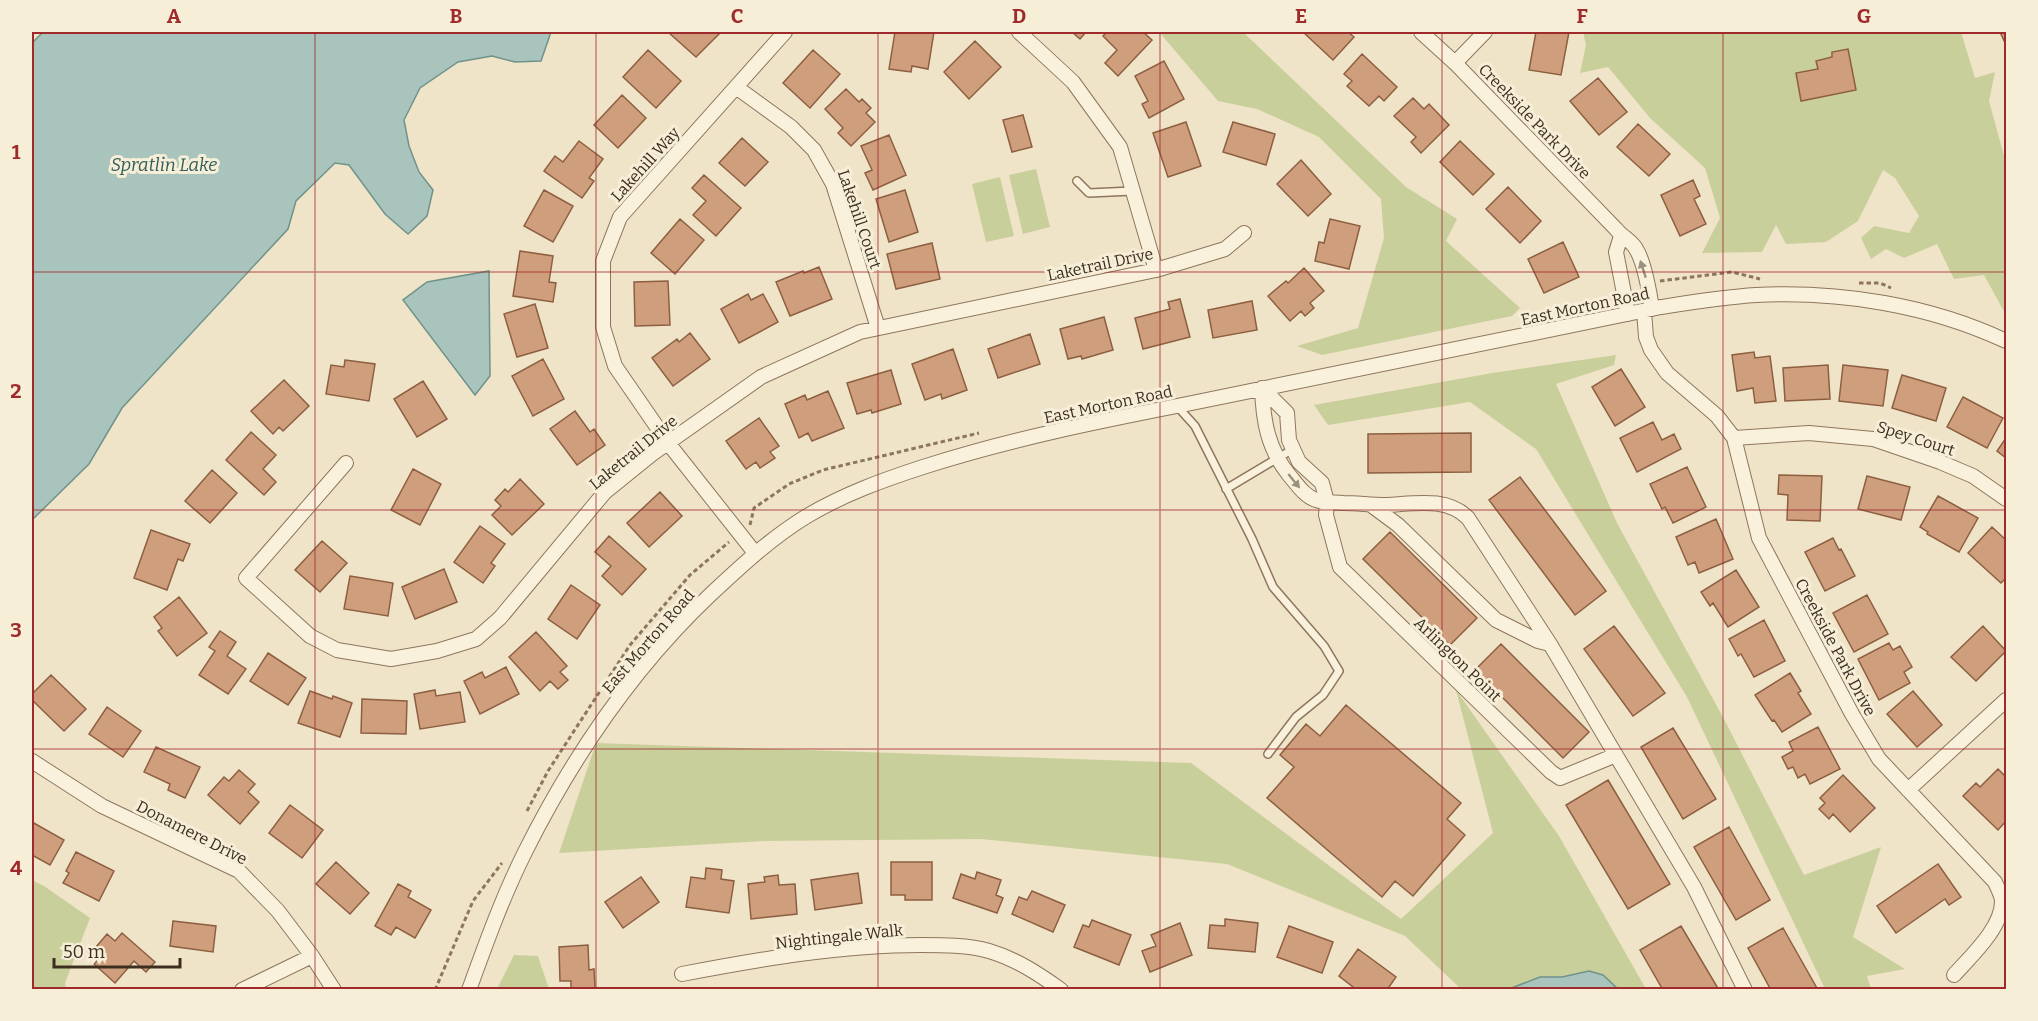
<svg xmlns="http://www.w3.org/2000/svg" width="2038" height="1021" viewBox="0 0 2038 1021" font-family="Bitter,serif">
<rect width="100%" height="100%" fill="#f0e4c8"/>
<!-- green -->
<path fill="#c9cf9b" d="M1159 32H1243L1406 187 1457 219 1446 241 1520 308 1512 316 1322 355 1297 346 1358 328 1384 238 1381 199 1319 137 1257 109 1218 101Z
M1583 32H1961L1975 78 1995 72 1989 101 2006 163V315L1984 275 1954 279 1937 244 1904 258 1886 249 1871 259 1861 238 1874 226 1909 233 1919 216 1895 178 1883 170 1858 221 1826 242 1786 244 1776 225 1762 252 1702 253 1720 218 1705 168 1650 118 1608 67 1580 73 1586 45Z
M1036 169 1050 227 1023 234 1009 175Z
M1000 177 1014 236 986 242 972 184Z
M1616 355 1614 365 1556 384 1617 523 1725 721 1804 875 1881 847 1853 937 1905 969 1867 976 1871 989H1825L1687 697 1536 449 1470 402 1328 425 1314 405 1492 373Z
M1456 690 1559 836 1646 989H1461L1405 936 1227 864 981 839 764 841 559 853 596 743 1191 763 1401 919 1493 833Z
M32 880 44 886 90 918 65 983 66 989H32Z
M514 955 538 956 549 989H497Z"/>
<!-- water -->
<path fill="#a9c4bc" stroke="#6f938a" stroke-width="1.5" d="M43 32H551L541 61 515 62 492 56 458 62 420 88 404 120 409 146 419 172 433 190 427 216 408 234 385 214 349 165 335 163 296 201 288 229 122 408 89 464 32 520V43Z
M489 271 490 376 475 395 403 300 427 282Z
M1589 971 1603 975 1618 989H1509L1540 977H1562Z"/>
<!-- building -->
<path fill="#cf9f7d" stroke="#8d5f41" stroke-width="1.5" d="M668 32H721L696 57Z
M895 32H934L928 69 912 66 911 72 889 69Z
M1072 32H1086L1080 39Z
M1107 32H1143L1152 40 1118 76 1105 63 1117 50 1103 36Z
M1303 32H1348L1354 37 1333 60Z
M1536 32H1569L1561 75 1529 70Z
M2000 32H2006V45Z
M975 41 1001 67 969 99 944 72Z
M1848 49 1856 90 1801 101 1796 73 1818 69 1816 61 1832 57V52Z
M648 50 681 81 656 108 623 77Z
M813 50 840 74 810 108 783 83Z
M1362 54 1397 87 1384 101 1379 96 1369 106 1347 86 1352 81 1344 74Z
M1164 61 1184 99 1149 118 1142 104 1148 101 1135 76Z
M1598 78 1627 112 1599 135 1570 101Z
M846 89 859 102 862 99 871 108 866 113 875 122 851 146 838 133 843 128 825 109Z
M622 95 646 118 618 148 594 125Z
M1413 98 1424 109 1429 104 1449 125 1421 153 1411 142 1416 137 1394 116Z
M1023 115 1032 147 1012 152 1003 120Z
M1186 122 1201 166 1168 177 1153 133Z
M1233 122 1275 134 1266 165 1223 152Z
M1638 124 1670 154 1649 176 1617 147Z
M889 135 906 175 873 190 865 173 872 170 861 146Z
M742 138 768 162 745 186 719 163Z
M579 141 603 159 589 178 594 181 582 198 544 171 555 156 563 162Z
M1460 141 1494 174 1473 195 1440 162Z
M1301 160 1331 194 1308 216 1277 184Z
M704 175 741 208 716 236 693 215 706 201 692 188Z
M1693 180 1700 196 1694 199 1706 224 1680 236 1661 195Z
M1508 187 1541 221 1520 243 1486 209Z
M544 190 573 206 553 242 524 226Z
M905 190 918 232 889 242 876 199Z
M680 219 704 240 675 274 651 253Z
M1330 219 1360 226 1349 269 1315 261 1319 242 1324 243Z
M1563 242 1579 277 1544 293 1528 259Z
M932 243 940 279 896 289 887 254Z
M520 251 553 256 549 282 556 283 553 302 513 296Z
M819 267 832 299 790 316 776 282 803 271 804 273Z
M1304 268 1324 291 1310 303 1314 308 1305 316 1301 311 1290 321 1268 296 1286 281 1288 283Z
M668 281 670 325 635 326 634 282Z
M748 294 751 300 763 294 778 322 739 343 721 309Z
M1180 299 1190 337 1143 349 1135 318 1170 309 1168 302Z
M1252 301 1257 330 1213 338 1208 310Z
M535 304 548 348 517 357 504 314Z
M1104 317 1113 350 1082 359 1081 356 1068 359 1060 329Z
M690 333 710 359 673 386 652 358 677 339 679 342Z
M1030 334 1040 364 998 378 988 349Z
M953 349 967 390 942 399 941 394 925 400 912 364Z
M1754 352 1755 358 1770 356 1776 401 1755 403 1753 388 1737 391 1732 355Z
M543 359 564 399 533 416 512 376Z
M345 360 375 364 369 401 326 394 331 365 344 367Z
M1828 365 1830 399 1785 401 1783 368Z
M1843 365 1888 370 1883 406 1839 401Z
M1621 369 1645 407 1615 426 1592 387Z
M891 370 901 404 872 413 871 410 857 414 847 383Z
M1902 375 1946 388 1936 421 1892 408Z
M284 380 309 406 283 431 279 427 273 434 251 411Z
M423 381 447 419 417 437 394 399Z
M828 391 844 428 812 441 808 433 799 438 785 404 805 395 807 400Z
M1963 397 2003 418 1987 448 1947 427Z
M575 411 590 432 594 429 605 445 577 465 550 429Z
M759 418 779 446 770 452 775 458 760 468 756 462 746 469 726 441Z
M1653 422 1662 440 1674 434 1681 449 1637 472 1620 438Z
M251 432 276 455 263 469 276 482 264 495 226 460Z
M1471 433V472L1368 473V434Z
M2006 438V458L1997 451Z
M1687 467 1706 507 1673 523 1665 507 1662 509 1650 484Z
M413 469 441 484 420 525 391 510Z
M212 470 237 493 210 523 185 501Z
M1779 475 1822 476 1820 521 1787 520 1788 495 1778 494Z
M1867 476 1910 487 1901 520 1858 509Z
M1520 477 1606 591 1575 615 1489 500Z
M520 479 544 504 512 535 492 515 501 506 495 500 505 489 508 492Z
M660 492 682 516 649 547 627 523Z
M1938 496 1978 518 1959 552 1927 534 1928 532 1920 527Z
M1716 519 1733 559 1699 573 1695 562 1688 565 1676 537Z
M480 526 505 544 491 563 495 566 483 583 454 562Z
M1992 527 2006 540V578L2001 583 1968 553Z
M151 530 190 544 183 561 178 559 167 590 134 578Z
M1390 532 1477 618 1450 645 1363 559Z
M609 536 646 569 622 595 602 576 611 566 595 552Z
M1833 538 1839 550 1841 549 1855 576 1825 591 1805 552Z
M322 541 347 563 320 592 295 570Z
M444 569 457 602 415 619 402 587Z
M1736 570 1759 607 1728 627 1713 603 1710 606 1701 592Z
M350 576 393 583 388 616 344 609Z
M571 585 600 605 577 639 548 619Z
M1867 595 1888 634 1854 652 1833 613Z
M179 597 207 633 177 656 158 631 162 628 154 617Z
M1764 620 1785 661 1754 677 1741 654 1738 656 1729 639Z
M1614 626 1665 693 1633 716 1584 649Z
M1983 626 2006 651 1976 681 1951 657Z
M220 631 236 642 227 656 246 669 228 694 199 675 215 651 209 647Z
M536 632 567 666 560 672 568 680 558 689 550 681 540 691 509 657Z
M1889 643 1893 650 1900 646 1912 667 1904 672 1910 683 1879 700 1858 659Z
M1501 644 1589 732 1563 758 1475 670Z
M268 653 306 678 288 705 250 681Z
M506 667 519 694 480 714 464 681 482 672 485 678Z
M1790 673 1801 691 1798 693 1811 714 1782 732 1774 720 1772 721 1755 695Z
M51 675 86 709 64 731 32 700V694Z
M435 690 436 696 460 692 465 722 420 729 414 694Z
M310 691 332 699 333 696 352 703 340 737 298 723Z
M1913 691 1942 725 1917 747 1887 714Z
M362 699 407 701 406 734 361 733Z
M1346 705 1461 803 1447 819 1465 835 1413 896 1395 881 1382 897 1267 798 1294 767 1280 755 1306 724 1320 736Z
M107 707 141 731 123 757 89 734Z
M1818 727 1840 769 1810 784 1805 774 1798 778 1793 767 1788 769 1782 757 1793 751 1789 742Z
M1673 728 1716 799 1683 819 1641 747Z
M156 747 200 767 185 798 168 790 170 784 144 772Z
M1998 769 2006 777V821L1998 830 1963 796 1976 783 1980 787Z
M239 770 255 784 248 792 259 802 240 824 208 795 224 777 229 781Z
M1843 775 1875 808 1850 832 1833 814 1829 819 1819 809 1825 803 1820 798Z
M1608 780 1670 884 1628 909 1566 805Z
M290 805 323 830 302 858 269 833Z
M32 822 64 840 50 865 32 855Z
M1729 827 1770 900 1736 920 1694 847Z
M76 852 114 871 99 901 63 883 69 873 66 871Z
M336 862 369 893 350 914 316 884Z
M891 862H932V900H905V895H891Z
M1938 864 1961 897 1949 905 1945 899 1896 933 1877 906Z
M706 868 722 870 721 879 734 881 729 913 686 907 691 877 705 879Z
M977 872 1001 880 996 895 1003 898 997 913 953 898 961 874 975 879Z
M858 873 862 903 815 910 811 880Z
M778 875 779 885 795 884 797 914 751 919 748 884 765 882 764 877Z
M641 877 659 902 623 928 605 902Z
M398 884 411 891 408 897 431 910 415 938 396 927 391 935 375 926Z
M1032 891 1065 905 1053 932 1012 914 1019 897 1027 900Z
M1225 919 1258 923 1255 952 1208 948 1210 925 1225 926Z
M1092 920 1131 935 1119 965 1074 947 1083 925 1089 927Z
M173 921 216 926 213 952 170 946Z
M1180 923 1192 955 1150 972 1142 951 1156 946 1151 935Z
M1289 926 1333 942 1322 973 1277 957Z
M1681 926 1719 990H1663L1640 950Z
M1783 928 1818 990H1771L1748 948Z
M122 933 155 962 146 972 134 961 115 983 94 964 103 953 96 947 107 934 115 941Z
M588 945 589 970 594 969 595 989 571 990V981H560L559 947Z
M1358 949 1396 977 1387 990H1357L1339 976Z"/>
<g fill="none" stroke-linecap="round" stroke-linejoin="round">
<defs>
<path id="lane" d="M1077 181 1089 193 1132 191
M1177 406 1195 426 1252 539 1273 587 1324 646 1339 671 1323 695 1296 717 1268 754
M1226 489 1293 449"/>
<path id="street" d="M1019 32 1073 82 1120 147 1156 270
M1421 32 1455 63 1616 229C1622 237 1632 241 1636 249 1644 261 1650 294 1652 309
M1455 63 1485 32
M736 87 791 127 814 150 833 184 878 328
M1621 236 1616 252 1628 314
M1644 311 1646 337 1651 350 1667 373 1717 416 1734 438 1759 538 1852 714 1879 759 1995 882C1997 887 2001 894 2002 900 2003 927 1971 956 1954 975
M1262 388C1263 421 1268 449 1289 475 1297 484 1304 496 1316 500 1324 503 1334 502 1343 503 1357 503 1371 505 1385 505 1413 504 1446 496 1468 518L1550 644 1694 887 1745 990
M1262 388 1287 413 1289 440 1299 462 1322 483 1327 502 1326 515 1340 567 1551 772 1560 778 1616 755
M1734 438 1809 433 1873 439 1940 462 1973 476 2006 499
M346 463 246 578 310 636 337 650 391 659 437 651 476 639 500 618 605 492 652 454 761 377 860 332 1156 270 1225 249 1244 233
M1371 505 1398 525 1496 620 1538 641 1550 644
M755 553 668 443 615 366 603 327V261L620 217 785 32
M32 761 102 806 239 871 278 911 312 956 334 990
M1908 790 2006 700
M682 974C761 959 841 945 921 945 943 945 968 945 989 951 1016 959 1039 974 1061 990
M242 990 312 956
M469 990C486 943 503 896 525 852 572 758 633 668 710 595 741 566 771 538 807 516 844 494 883 480 923 467 1007 440 1095 422 1182 405 1342 372 1502 341 1661 307 1693 302 1724 297 1756 295 1841 291 1929 305 2006 341"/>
</defs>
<!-- lane casing -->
<use href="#lane" stroke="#8d765c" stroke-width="10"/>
<!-- street casing -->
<use href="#street" stroke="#8d765c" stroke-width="16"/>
<!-- path -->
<path stroke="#8d765c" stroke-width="3" stroke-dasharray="4.5 3" stroke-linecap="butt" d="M1660 281 1732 272 1760 279
M1859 283H1880L1891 288
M1599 304 1612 298
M750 525 754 508 789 484 823 470 979 433
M527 811 548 771 630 645 690 575 729 542
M435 990 473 901 502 863"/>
<!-- lane -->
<use href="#lane" stroke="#faf1dc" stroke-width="7"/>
<!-- street -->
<use href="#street" stroke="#faf1dc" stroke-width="14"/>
</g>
<!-- one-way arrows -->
<defs><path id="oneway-solid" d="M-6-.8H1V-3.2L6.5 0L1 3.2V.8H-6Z" transform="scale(1.5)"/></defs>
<g fill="#9c907e">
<use href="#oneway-solid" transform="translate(1643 269) rotate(-108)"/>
<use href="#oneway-solid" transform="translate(1294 481) rotate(51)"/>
</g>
<!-- grid -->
<path fill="none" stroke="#9e2a2b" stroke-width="1.5" stroke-opacity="0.55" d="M315 32V990M596 32V990M878 32V990M1160 32V990M1442 32V990M1723 32V990M32 272H2006M32 510H2006M32 749H2006"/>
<g text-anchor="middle" stroke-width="6" stroke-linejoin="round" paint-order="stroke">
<!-- street labels -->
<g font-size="16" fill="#3d2e20" stroke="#f7eed8">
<text transform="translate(1535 121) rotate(46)" y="6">Creekside Park Drive</text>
<text transform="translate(645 164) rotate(-48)" y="6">Lakehill Way</text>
<text transform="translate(860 219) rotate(71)" y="6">Lakehill Court</text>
<text transform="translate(1100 264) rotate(-12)" y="6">Laketrail Drive</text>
<text transform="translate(1585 306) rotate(-12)" y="6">East Morton Road</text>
<text transform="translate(1108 404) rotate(-12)" y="6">East Morton Road</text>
<text transform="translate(1916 438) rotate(18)" y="6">Spey Court</text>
<text transform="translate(633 452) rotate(-39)" y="6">Laketrail Drive</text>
<text transform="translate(648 641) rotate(-49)" y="6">East Morton Road</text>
<text transform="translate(1836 647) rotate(62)" y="6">Creekside Park Drive</text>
<text transform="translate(1458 659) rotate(44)" y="6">Arlington Point</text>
<text transform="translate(192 832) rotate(27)" y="6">Donamere Drive</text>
<text transform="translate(839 936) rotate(-6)" y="6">Nightingale Walk</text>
</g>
<!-- water labels -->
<g font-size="18" font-style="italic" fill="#2f5d5a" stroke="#f7eed8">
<text x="164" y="171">Spratlin Lake</text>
</g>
</g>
<!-- border -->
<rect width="2038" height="1021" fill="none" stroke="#f7eed8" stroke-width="66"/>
<!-- scale -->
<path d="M54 958v9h126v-9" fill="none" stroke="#3d2e20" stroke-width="3"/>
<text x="63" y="958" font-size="18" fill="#3d2e20" stroke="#f7eed8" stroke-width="4.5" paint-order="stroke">50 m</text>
<rect x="33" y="33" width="1972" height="955" fill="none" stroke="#9e2a2b" stroke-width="2"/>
<g font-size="20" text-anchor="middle" font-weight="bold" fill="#9e2a2b">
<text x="174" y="23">A</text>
<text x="456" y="23">B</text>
<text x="737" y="23">C</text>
<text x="1019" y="23">D</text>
<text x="1301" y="23">E</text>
<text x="1582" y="23">F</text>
<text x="1864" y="23">G</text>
<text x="16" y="159">1</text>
<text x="16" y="398">2</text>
<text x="16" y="637">3</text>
<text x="16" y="875">4</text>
</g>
</svg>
